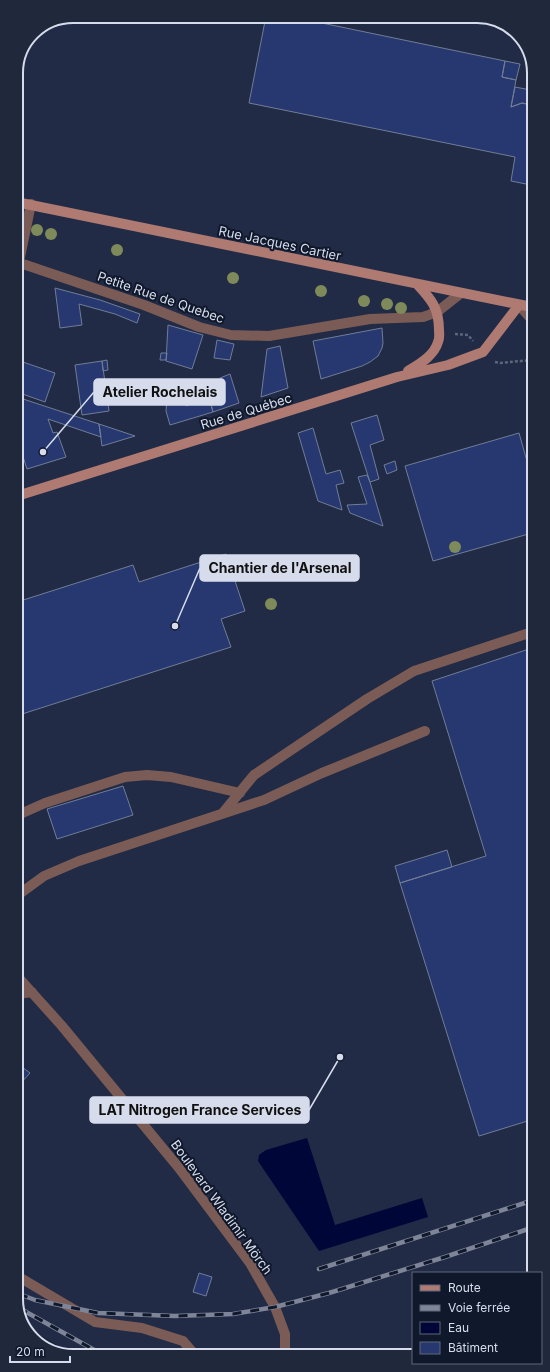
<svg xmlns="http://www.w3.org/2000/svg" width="550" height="1372" viewBox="0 0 550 1372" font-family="Inter,sans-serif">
<rect width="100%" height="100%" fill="#192137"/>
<!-- built -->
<path fill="#212b45" d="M73 16H481L512 28 531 55 534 1273H413V1354L77 1356 26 1327 19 1317 16 70 33 33Z
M28 1330 75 1356H69L38 1344Z"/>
<!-- water -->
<path fill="#000638" d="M307 1138 335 1225 422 1198 428 1217 319 1251 262 1167 258 1161 259 1155 266 1150Z"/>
<!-- building -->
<path fill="#26386f" stroke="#717c96" d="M266 16H288L505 61 502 77 516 80 511 107 522 103 531 105V185L511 181 515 157 249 103Z
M505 61 520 64 516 80 502 77Z
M515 87 531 90V105L522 103 511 107Z
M55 288 100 300 140 314 137 323 115 314 79 304 82 325 60 328Z
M168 325 203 335 192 369 166 361Z
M382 328 383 343 382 348 378 356 370 362 362 366 321 379 313 341Z
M217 340 234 344 230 360 214 358Z
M280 346 288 388 261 397 267 349Z
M161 353H167L166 360H160Z
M17 360 55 373 45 402 17 392Z
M107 360 108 370 103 371 102 361Z
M102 361 109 411 82 415 75 365Z
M230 374 239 403 213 412 206 386 216 383 219 395 225 394 220 378Z
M206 386 213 412 170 425 166 411 168 389H179V391L186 393V406L197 402 194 390Z
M17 397 99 424 101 437 48 419 53 433 57 432 66 457 27 469 17 438V412L20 411Z
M377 415 384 440 370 445 379 479 370 482 351 423Z
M99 424 135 436 102 446Z
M313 428 326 474 340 470 344 483 336 485 342 510 318 501 298 433Z
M519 433 532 479V533L433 561 405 466Z
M395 461 397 470 387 474 384 465Z
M367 475 370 482 383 526 350 513 347 505 367 504 358 477Z
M226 554 245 611 221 619 231 647 19 715 18 712 17 622 22 620 17 602 133 565 139 582Z
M532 648 534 1119 479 1136 400 883 486 856 432 681Z
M123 786 133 815 57 839 47 809Z
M447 850 452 867 400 883 395 866Z
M18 1064 30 1073 18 1086Z
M199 1273 212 1277 206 1296 193 1292Z"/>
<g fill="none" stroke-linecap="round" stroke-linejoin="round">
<!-- path -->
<path stroke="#5e6579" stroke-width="2.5" stroke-dasharray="3 2" stroke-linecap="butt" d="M455 334 468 335 473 341
M495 362 500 363 532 360"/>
<!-- lane -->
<path stroke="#7b5b55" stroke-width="10" d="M222 814 254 775 367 699 414 671 532 632
M18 815 45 803 125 777 147 775 171 777 240 793
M18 895 44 876 79 861 264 800 322 773 425 731
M18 977 62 1026 179 1168 250 1263 275 1307 285 1334V1354
M18 994 32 992
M19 1277 95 1322 142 1328 183 1341 195 1355"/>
<!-- street -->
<path stroke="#7b5b55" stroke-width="10" d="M17 262 144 305 199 327 231 335 269 336 370 319 423 317 437 312 461 293
M19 262 31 204
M519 305 532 320"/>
<!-- secondary -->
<path stroke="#ae7a72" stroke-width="10" d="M16 202 532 307
M408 371C419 364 434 356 438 342 440 338 439 333 439 330 439 308 431 299 417 284
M17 496 397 377 448 365 483 352 519 305"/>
<defs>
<path id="rail" d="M319 1269 534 1200
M19 1294 35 1300 98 1313 175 1316 233 1314 275 1307 329 1293 445 1257 534 1227
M19 1308 105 1356"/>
</defs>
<!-- rail casing -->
<use href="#rail" stroke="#7e8598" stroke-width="4.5"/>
<!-- rail -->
<use href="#rail" stroke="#10182c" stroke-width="3" stroke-dasharray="9" stroke-linecap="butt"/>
</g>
<!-- trees -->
<g fill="#7f8a5b">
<circle cx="37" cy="230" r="6"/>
<circle cx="51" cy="234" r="6"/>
<circle cx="117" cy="250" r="6"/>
<circle cx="233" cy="278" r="6"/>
<circle cx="321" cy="291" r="6"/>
<circle cx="364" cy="301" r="6"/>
<circle cx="387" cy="304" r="6"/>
<circle cx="401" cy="308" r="6"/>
<circle cx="455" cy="547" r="6"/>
<circle cx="271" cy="604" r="6"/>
</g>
<g text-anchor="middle" stroke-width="4" stroke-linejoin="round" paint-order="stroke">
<!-- street labels -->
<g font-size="13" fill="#d6dceb" stroke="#10182c">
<text transform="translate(280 243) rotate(12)" y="5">Rue Jacques Cartier</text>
<text transform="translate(161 297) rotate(19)" y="5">Petite Rue de Quebec</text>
<text transform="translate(246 411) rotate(-17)" y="5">Rue de Québec</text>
<text transform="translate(222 1207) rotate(54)" y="5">Boulevard Wladimir Mörch</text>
</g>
</g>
<!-- crop -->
<path d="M0 0H550V1372H0ZM73 23H477A50 50 0 0 1 527 73V1299A50 50 0 0 1 477 1349H73A50 50 0 0 1 23 1299V73A50 50 0 0 1 73 23Z" fill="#20283b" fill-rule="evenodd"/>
<path fill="none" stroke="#d6dceb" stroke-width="2" d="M73 23H477A50 50 0 0 1 527 73V1299A50 50 0 0 1 477 1349H73A50 50 0 0 1 23 1299V73A50 50 0 0 1 73 23Z"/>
<!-- callouts -->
<path fill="none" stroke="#d6dceb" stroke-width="1.5" d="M43 452L94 392M175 626L200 568M340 1057L309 1110"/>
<g fill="#d6dceb" stroke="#10182c" stroke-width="1.5">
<circle cx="43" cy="452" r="4"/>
<circle cx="175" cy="626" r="4"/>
<circle cx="340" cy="1057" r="4"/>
</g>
<g fill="#d6dceb" stroke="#d6dceb" stroke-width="1.5">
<rect x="94" y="379" width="131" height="26" rx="4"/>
<rect x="200" y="555" width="159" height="26" rx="4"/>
<rect x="90" y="1097" width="219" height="26" rx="4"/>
</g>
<g font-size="14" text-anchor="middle" font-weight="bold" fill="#111">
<text x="160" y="397">Atelier Rochelais</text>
<text x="280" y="573">Chantier de l'Arsenal</text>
<text x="200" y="1115">LAT Nitrogen France Services</text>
</g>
<!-- legend -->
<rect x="412" y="1272" width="130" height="92" fill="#10182c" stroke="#5f6678"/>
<rect x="420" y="1285" width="20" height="6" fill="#ae7a72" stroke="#5f6678"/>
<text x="448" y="1292" font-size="12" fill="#d6dceb">Route</text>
<rect x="420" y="1305" width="20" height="6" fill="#7e8598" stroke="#5f6678"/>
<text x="448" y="1312" font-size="12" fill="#d6dceb">Voie ferrée</text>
<rect x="420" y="1322" width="20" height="12" fill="#000638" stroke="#5f6678"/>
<text x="448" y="1332" font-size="12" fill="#d6dceb">Eau</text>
<rect x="420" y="1342" width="20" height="12" fill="#26386f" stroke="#5f6678"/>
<text x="448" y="1352" font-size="12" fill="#d6dceb">Bâtiment</text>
<!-- scale -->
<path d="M10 1356v6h60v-6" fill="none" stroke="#d6dceb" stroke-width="2"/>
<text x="16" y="1356" font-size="12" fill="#d6dceb" stroke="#10182c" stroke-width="3" paint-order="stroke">20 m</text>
</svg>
